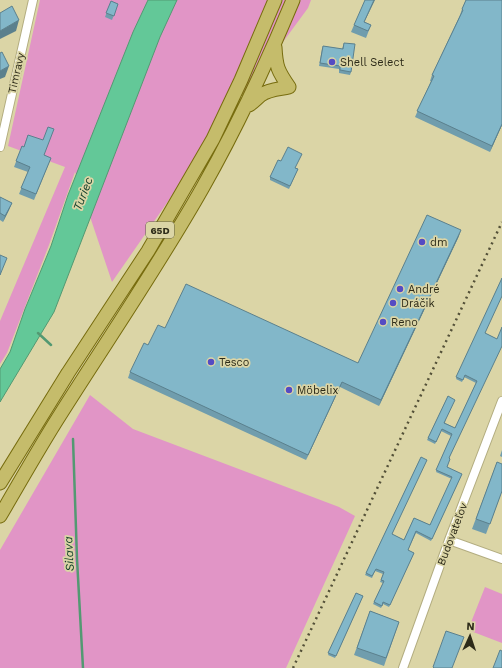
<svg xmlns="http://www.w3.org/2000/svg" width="502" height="668" viewBox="0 0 502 668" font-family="'Work Sans',sans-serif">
<rect width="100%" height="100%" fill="#dbd5a6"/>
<!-- green -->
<path fill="#e195c6" d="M40 0H311L308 8 255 80 248 86 112 282 75 172 49 245 7 353 0 364V321L65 167 8 146Z
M90 395 133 429 339 507 355 516 286 668H0V550Z
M485 587 502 594V643L468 630Z"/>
<!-- water -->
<path fill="#63c898" stroke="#539972" d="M148 0H177L160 37 54 312 0 402V369L10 352 25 309 51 246 68 195 133 32Z"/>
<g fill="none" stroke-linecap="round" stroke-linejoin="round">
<!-- stream -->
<path stroke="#539972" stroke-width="2.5" d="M38 333 51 345
M73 439 77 559 83 668"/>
<defs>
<path id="minor" d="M0 147 33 0
M449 540 502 559
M403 668 449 540 502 401"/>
<path id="primary" d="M249 105C254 102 256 99 261 95 269 89 280 89 289 87 278 71 276 67 275 47
M0 483 68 373 148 251 213 139 241 80 275 0
M0 516C20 482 39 448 60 415 108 339 159 265 203 187 237 127 266 65 293 0"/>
</defs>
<!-- minor casing -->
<use href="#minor" stroke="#b3ad80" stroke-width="10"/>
<!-- primary casing -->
<use href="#primary" stroke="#776c0e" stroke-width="15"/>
<!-- minor -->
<use href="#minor" stroke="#fff" stroke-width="8"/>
<!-- primary -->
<use href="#primary" stroke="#c5bc6b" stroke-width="13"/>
<!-- rail -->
<path stroke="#535038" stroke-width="2.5" stroke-dasharray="2 4" stroke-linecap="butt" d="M293 668 502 222"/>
</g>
<!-- wall -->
<path fill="#709dad" d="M466 0 502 125 490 152 415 117 431 81H430L432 75 460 15 462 9Z
M111 1 118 4 112 20 105 17Z
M365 22 371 25 366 38 351 32 354 25Z
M344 43 351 72 350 75 339 73V69L319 66 322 49 323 46 342 49Z
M28 135 44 155 51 158 34 200 19 194 28 172 14 167 22 146 24 147Z
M281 161 298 169 289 189 270 180V177Z
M0 197 12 203 9 210 3 222 0 220Z
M459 236 379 406 340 387 306 460 128 378 130 372 148 345 165 328 358 363Z
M502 278 485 333 497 339 449 458 447 467 461 476 431 541 416 533 408 550 414 553 389 607 383 604 381 608 373 604 383 583 380 582 383 574 375 571 372 578 365 575 421 457 392 534 404 540 414 518 430 525 452 479 436 472 451 436 441 431 435 444 427 440 448 396 445 423 455 428 476 383 464 377 462 382 456 379Z
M502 450V457L500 456Z
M497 462 502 491 486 534 472 529Z
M356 593 363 596 335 658 328 655Z
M370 611 399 622 384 666 354 655Z"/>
<!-- shaded-wall -->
<path fill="#5b808d" d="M374 0H375L361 29 364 22Z
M19 20 16 31 0 39V31Z
M9 66 5 77 0 79V71Z
M502 124V125L490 152 492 146Z
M12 203 9 210 3 222 5 216Z
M461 230 459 236 379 406 381 400Z
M342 382 340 387 306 460 308 455Z"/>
<!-- building -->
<path fill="#82b7c9" stroke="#5b808d" d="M365 0H374L364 22 371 25 368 31 354 25Z
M466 0H502V124L492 146 417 111 434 76 432 75 463 10 462 9Z
M111 1 118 4 114 16 106 13Z
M12 6 19 20 0 31V13Z
M344 43 355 44 351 72 340 70V66L320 63 323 46 343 49Z
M2 52 9 66 0 71V53Z
M48 127 54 129 44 155 51 158 36 194 21 188 30 167 16 161 22 146 24 147 28 135 43 140Z
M288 147 302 154 295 168 298 169 290 186 270 177 278 160 281 161Z
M0 197 12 203 5 216 0 213Z
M427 215 461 230 381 400 342 382 308 455 130 372 144 343 148 345 158 325 165 328 186 284 358 363Z
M0 255 7 258 0 275Z
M502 278V296L485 333 497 339 502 327V346L449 458 450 459 447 467 462 474 432 539 416 531 408 550 414 553 390 605 383 602 382 606 374 602 384 581 381 580 384 572 376 569 372 576 366 573 421 457 427 460 392 534 404 540 414 518 430 525 452 477 436 470 452 434 442 429 436 442 428 438 448 396 455 400 444 423 455 428 477 381 465 375 463 380 456 377Z
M497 462 502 464V491L490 524 476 519Z
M356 593 363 596 336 656 328 653Z
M370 611 399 622 386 658 357 648Z
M446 631 464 637 452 668H434L433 667Z
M500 650 502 651V668H493Z"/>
<!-- markers -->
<g fill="#554bc3" stroke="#dbd5a6" stroke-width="1.5">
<circle cx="332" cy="62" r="4"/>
<circle cx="422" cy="242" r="4"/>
<circle cx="400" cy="289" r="4"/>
<circle cx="393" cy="303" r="4"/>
<circle cx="383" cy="322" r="4"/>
<circle cx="211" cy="362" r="4"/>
<circle cx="289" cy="390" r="4"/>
</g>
<g text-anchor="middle" stroke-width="3.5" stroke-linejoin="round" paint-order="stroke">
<!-- shield labels -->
<rect fill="#dbd5a6" stroke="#615e43" stroke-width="1" x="146" y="222" width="28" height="16" rx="3"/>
<g font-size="10" font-weight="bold" fill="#2d2b19">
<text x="160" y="234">65D</text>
</g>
<!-- poi labels -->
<g font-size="11" fill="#2d2b19" stroke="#dbd5a6" text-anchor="start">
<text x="340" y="66">Shell Select</text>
<text x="430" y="246">dm</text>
<text x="408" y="293">André</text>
<text x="401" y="307">Dráčik</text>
<text x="391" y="326">Reno</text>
<text x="219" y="366">Tesco</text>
<text x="297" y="394">Möbelix</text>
</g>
<!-- street labels -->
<g font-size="11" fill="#2d2b19" stroke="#dbd5a6">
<text transform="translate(16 73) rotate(-77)" y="4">Timravy</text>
<text transform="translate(452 534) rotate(-69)" y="4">Budovateľov</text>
</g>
<!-- water labels -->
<g font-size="12" font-style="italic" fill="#133f2b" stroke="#dbd5a6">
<text transform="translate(83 194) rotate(-69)" y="4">Turiec</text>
<text transform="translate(69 554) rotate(-93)" y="4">Silava</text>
</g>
</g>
<!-- north arrow -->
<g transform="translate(470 636) rotate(3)" stroke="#dbd5a6" stroke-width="3" paint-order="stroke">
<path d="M0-3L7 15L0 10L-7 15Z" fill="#2d2b19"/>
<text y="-6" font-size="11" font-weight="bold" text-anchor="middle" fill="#2d2b19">N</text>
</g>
</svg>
